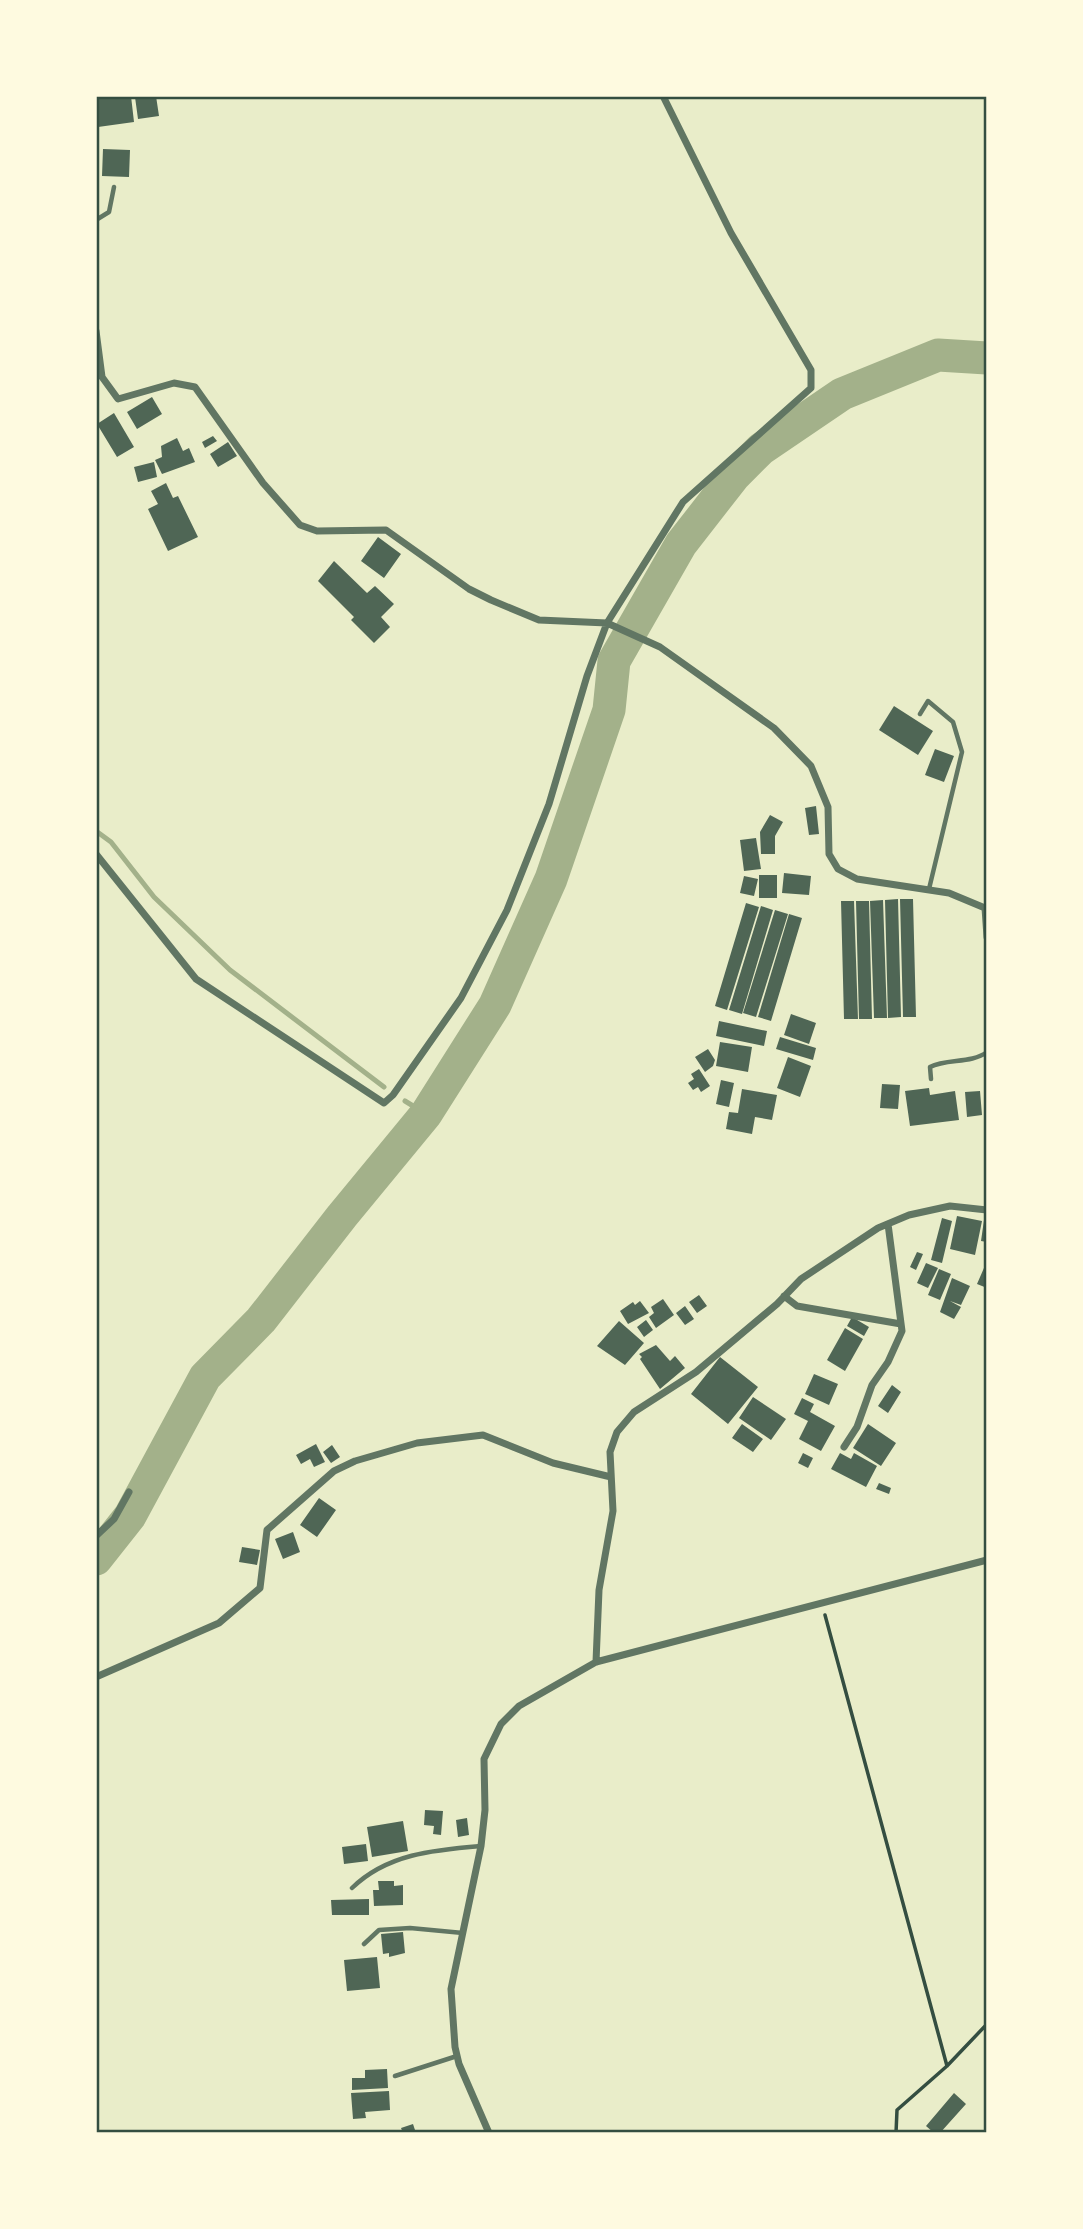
<svg xmlns="http://www.w3.org/2000/svg" width="1083" height="2229" viewBox="0 0 1083 2229" font-family="'Work Sans',sans-serif">
<rect width="100%" height="100%" fill="#e9edc9"/>
<g fill="none" stroke-linecap="round" stroke-linejoin="round">
<!-- stream -->
<path stroke="#a3b18a" stroke-width="5" d="M96 831 111 842 154 897 230 970 384 1087
M405 1101 426 1114"/>
<!-- river -->
<path stroke="#a3b18a" stroke-width="33" d="M96 1559 130 1516 205 1377 261 1320 342 1216 426 1114 495 1005 551 879 609 710 614 661 681 544 734 476 761 449 842 394 938 355 987 358"/>
</g>
<!-- building -->
<path fill="#4f6655" d="M131 96 134 122 98 127 96 98Z
M156 96 159 116 138 119 135 97Z
M103 149 130 150 129 177 102 176Z
M152 397 162 414 137 429 127 412Z
M114 413 134 447 117 457 97 424Z
M213 436 217 441 205 448 202 442Z
M177 438 183 451 189 448 195 462 162 474 155 460 162 457 161 446Z
M228 442 237 456 218 467 210 454Z
M154 462 157 477 138 482 134 467Z
M166 483 173 498 178 496 198 537 168 551 148 509 158 504 151 491Z
M378 537 401 554 384 578 361 561Z
M334 561 367 593 375 586 394 604 381 617 390 627 374 643 351 620 354 617 318 581Z
M894 706 933 731 918 755 879 730Z
M935 749 954 756 944 782 925 775Z
M816 806 819 834 809 835 805 808Z
M770 815 783 822 775 836V854H761L760 832Z
M756 838 761 869 744 871 740 840Z
M784 873 811 876 809 895 782 893Z
M759 875H777V898H759Z
M744 876 758 879 754 896 740 893Z
M898 899 901 1017 888 1018 885 900Z
M900 899H913L916 1017H903Z
M883 900 887 1018H874L870 901Z
M841 901H854L858 1019H844Z
M856 901H869L872 1019H859Z
M746 903 759 907 727 1010 715 1006Z
M761 906 773 910 742 1014 729 1010Z
M775 910 788 914 756 1017 743 1013Z
M789 914 802 918 771 1021 758 1017Z
M791 1014 816 1023 809 1044 784 1035Z
M719 1021 767 1031 764 1046 716 1036Z
M780 1037 816 1048 813 1060 776 1049Z
M720 1042 752 1047 748 1072 716 1066Z
M708 1049 715 1060 713 1066 705 1072 695 1057Z
M788 1057 811 1066 800 1097 777 1088Z
M699 1069 710 1086 701 1092 698 1087 693 1090 688 1083 694 1079 691 1074Z
M721 1080 734 1083 729 1107 716 1104Z
M882 1084 900 1085 898 1109 880 1108Z
M929 1088 930 1095 955 1091 959 1120 910 1126 905 1091Z
M742 1089 777 1095 772 1120 755 1117 752 1134 726 1129 729 1112 738 1113Z
M980 1091 982 1115 967 1117 965 1092Z
M957 1216 982 1221 975 1255 950 1249Z
M942 1218 952 1221 942 1263 931 1260Z
M984 1220 987 1221V1242L981 1241Z
M917 1252 923 1254 916 1270 910 1267Z
M987 1261V1288L977 1284Z
M926 1263 938 1268 928 1288 917 1283Z
M939 1269 951 1274 940 1300 928 1295Z
M952 1278 970 1286 961 1305 950 1301 961 1307 954 1319 940 1312Z
M699 1295 707 1306 697 1313 689 1302Z
M663 1299 674 1315 656 1328 649 1317 654 1313 651 1307Z
M640 1301 649 1313 628 1324 620 1311 633 1302 635 1305Z
M685 1306 694 1319 685 1325 676 1313Z
M852 1317 869 1327 864 1336 847 1326Z
M646 1320 653 1330 644 1337 637 1327Z
M619 1321 644 1343 625 1365 597 1346Z
M845 1328 863 1339 845 1371 827 1360Z
M656 1345 670 1361 675 1356 685 1368 660 1389 640 1359 642 1357 639 1354Z
M720 1357 758 1387 728 1424 691 1394Z
M814 1374 838 1384 829 1405 805 1394Z
M892 1385 901 1392 888 1413 878 1406Z
M753 1397 786 1419 771 1440 739 1418Z
M802 1398 814 1404 810 1412 835 1426 821 1451 799 1439 808 1421 794 1414Z
M742 1424 763 1439 753 1452 732 1438Z
M868 1424 896 1443 881 1466 853 1448Z
M316 1444 325 1462 314 1467 310 1459 301 1464 296 1455Z
M332 1445 340 1457 331 1463 323 1452Z
M803 1453 813 1458 808 1468 798 1463Z
M840 1453 851 1459 854 1453 877 1466 866 1487 831 1469Z
M879 1483 891 1488 889 1494 876 1489Z
M319 1498 336 1510 317 1537 300 1525Z
M293 1532 300 1552 283 1559 275 1539Z
M242 1547 260 1550 257 1565 239 1562Z
M425 1810 443 1811 441 1835 433 1834 434 1826 424 1825Z
M467 1818 469 1835 458 1837 456 1820Z
M403 1821 408 1851 372 1857 367 1827Z
M366 1844 368 1861 344 1864 342 1847Z
M378 1881H394V1886L403 1885V1905L374 1906 373 1890H379Z
M369 1899V1915H332L331 1900Z
M403 1932 405 1953 389 1957V1953L383 1954 381 1934Z
M377 1957 380 1988 347 1991 344 1960Z
M387 2069 388 2088 352 2090V2078H365V2070Z
M389 2091 390 2110 365 2112 366 2118 353 2119 351 2093Z
M954 2093 966 2104 940 2133H934L926 2126Z
M413 2124 416 2133H403L401 2128Z"/>
<g fill="none" stroke-linecap="round" stroke-linejoin="round">
<!-- path -->
<path stroke="#344e41" stroke-width="3.5" d="M825 1615 947 2066
M896 2133 897 2110 947 2066 987 2024"/>
<!-- service -->
<path stroke="#617663" stroke-width="4.5" d="M96 220 109 212 114 187
M920 714 928 701 953 722 962 752 929 889
M931 1079 930 1067C947 1058 971 1064 987 1052
M352 1888C387 1854 433 1850 481 1846
M364 1944 379 1930 410 1928 463 1933
M395 2076 457 2056"/>
<!-- minor -->
<path stroke="#617663" stroke-width="7" d="M96 331 102 377 118 399 174 383 195 387 263 483 300 525 317 531 386 530 469 589 491 600 539 620 607 623 660 647 774 728 811 766 828 807 829 854 838 869 857 879 949 893 985 908 987 937
M96 854 196 979 384 1103 393 1095 461 998 507 910 549 804 587 676 607 623 683 502 811 388V370L731 233 663 96
M784 1296 797 1306 901 1324
M844 1447 857 1427 872 1385 888 1362 902 1331 888 1224
M96 1536 114 1519 129 1492
M596 1662 599 1590 613 1511 610 1452 617 1432 634 1412 696 1372 777 1304 801 1279 878 1228 909 1215 950 1206 987 1210
M96 1677 219 1623 260 1588 267 1530 334 1471 355 1461 417 1443 483 1435 553 1463 611 1477
M489 2133 459 2064 455 2047 451 1989 481 1846 485 1810 484 1759 501 1724 519 1706 596 1662 987 1560"/>
</g>
<!-- border -->
<rect width="1083" height="2229" fill="none" stroke="#fefae0" stroke-width="196"/>
<rect x="98" y="98" width="887" height="2033" fill="none" stroke="#344e41" stroke-width="2.5"/>
</svg>
